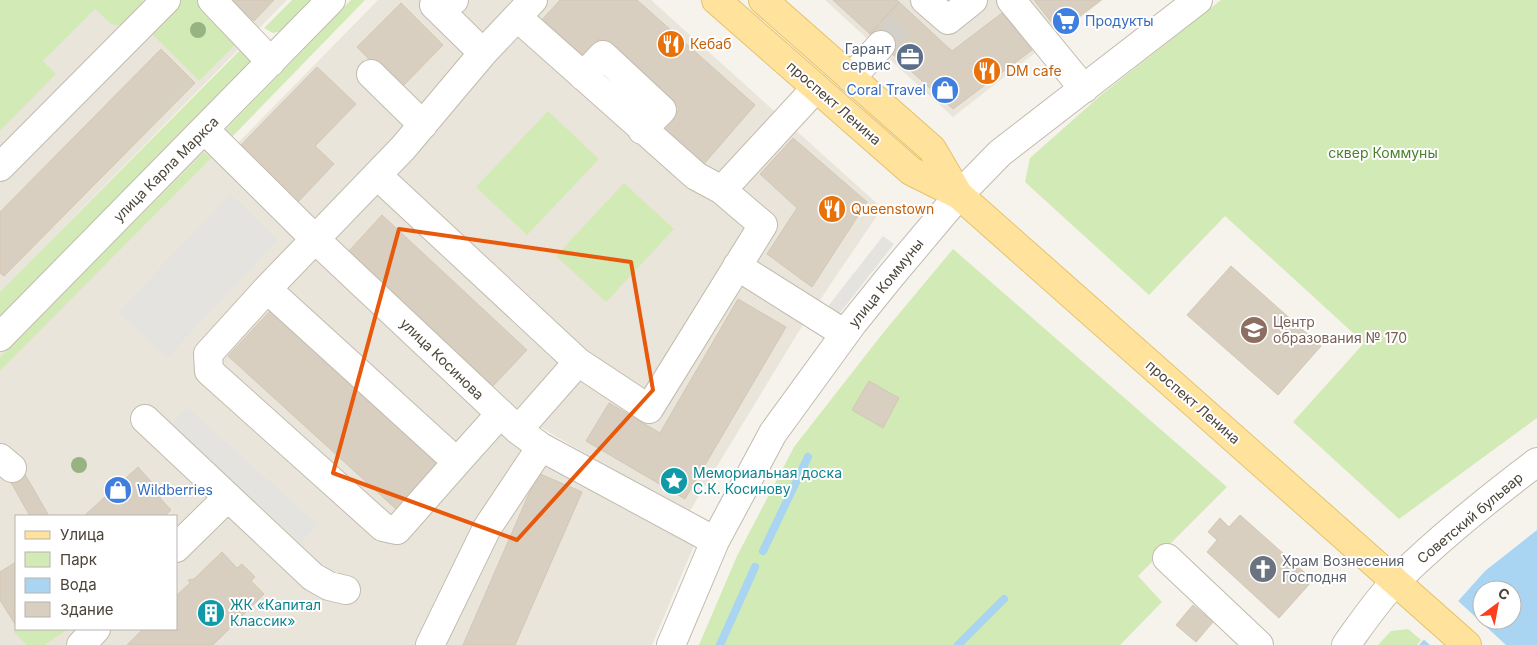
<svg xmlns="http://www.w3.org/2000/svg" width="1537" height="645" viewBox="0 0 1537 645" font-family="Inter,sans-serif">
<rect width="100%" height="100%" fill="#f6f3ec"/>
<!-- residential -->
<path fill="#eae5da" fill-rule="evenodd" d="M0 0H287L0 292Z
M378 0H651L882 208 799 331 688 514 508 408 234 147Z
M825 0H1103L953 117Z
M207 146 490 411 694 533 693 548 652 645H0V348ZM16 516H176V629H16Z"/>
<!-- green -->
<path fill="#d2eab5" d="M0 0H142L146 4 125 26 111 24 95 9 43 61 56 74 0 131Z
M172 0H206L243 37 199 81 145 27Z
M292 0H312L282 31 273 33 264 28Z
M351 0H365L231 138 224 131Z
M1221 0H1537V418L1399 519 1293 422 1364 343 1225 216 1149 295 1025 182 1030 158 1101 95Z
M246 44 258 55 0 318V292Z
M548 111 599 159 527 235 476 187Z
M204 152 211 158 0 371V357Z
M624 183 674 229 606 302 556 256Z
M953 249 1227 487 1138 576 1162 602 1120 645H699L737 556 794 447 883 333Z
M18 629H66L67 630 44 645H27L13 631Z
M1408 629 1421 640 1417 645H1378L1391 631Z"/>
<!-- parking -->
<path fill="#e5e3e0" d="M230 194 278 240 167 358 118 312Z
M883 236 894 244 836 318 825 310Z
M187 407 318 525 301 543 171 425Z"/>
<!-- water -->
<path fill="#a9d4f2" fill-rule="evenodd" d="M1537 530V645H1419L1485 571ZM1482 590H1512V620H1482Z"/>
<!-- pier -->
<path fill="#f6f3ec" d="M1456 599 1506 645H1430L1422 638Z"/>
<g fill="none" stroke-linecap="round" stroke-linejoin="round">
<!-- stream -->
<path stroke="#a9d4f2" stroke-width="8" d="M763 551 808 457
M720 645 755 567
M958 645 1004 599"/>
</g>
<!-- building -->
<path fill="#d8cfc1" stroke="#d3c7b4" d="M232 0H274L254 21Z
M560 0H637L755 105 703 165 662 129 679 109 599 39 580 60 539 23Z
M833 0H897L899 2 870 34Z
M1034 0H1101L1059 32Z
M899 2 952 51 1002 13 1032 50 953 109 870 34Z
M401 3 443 45 399 90 357 47Z
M161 49 195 83 4 276 0 273V212Z
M317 67 356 104 315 146 334 164 298 202 240 146Z
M793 138 867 202 812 287 767 254 797 208 760 174Z
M382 215 527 350 493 386 349 251Z
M1231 266 1321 346 1278 395 1187 315Z
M738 299 786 327 685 499 586 441 609 403 660 433Z
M270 311 439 464 397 510 228 356Z
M869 381 899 398 883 428 852 410Z
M19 464 49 516H30L5 472Z
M138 467 163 495 160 498 171 510 165 516H84Z
M538 473 582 492 515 645H463Z
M1240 515 1313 580 1279 618 1207 552 1217 540 1208 532 1220 518 1229 527Z
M222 552 237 568 242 564 255 577 251 581 264 594 213 645H127L143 629H176V596L190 583 188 580 194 579Z
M16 562V626L0 600V572Z
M1193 605 1213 622 1196 642 1176 625Z"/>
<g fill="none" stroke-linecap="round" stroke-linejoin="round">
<!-- minor-tunnel -->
<path stroke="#d4d0c8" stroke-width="28" stroke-dasharray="28 14" stroke-linecap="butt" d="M881 45 910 13"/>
<defs>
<path id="minor" d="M212 0 271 62
M454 0 434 5 483 53
M925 0 948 20 973 0
M1011 0 1084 89
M371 74 423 125
M583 76 603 55 662 110 642 130
M851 78 881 45
M205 130 316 240 518 430 541 447 715 541
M0 167 166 0
M377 175 578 362 649 409 763 225 722 190 696 176 517 17
M722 190 816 88
M737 266 845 334
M267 289 208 354 209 371 383 527 397 530 457 462
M0 337 331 0
M500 414 457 462 267 289 403 148 483 53 533 0
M145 419 313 577 329 586 346 590
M518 430 578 362
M0 458 12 468
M176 548 228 497
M1167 558 1259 645
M81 645 96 629
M430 645 487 528 541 447
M671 645 715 541 773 433 853 323 890 277 959 195 1000 153 1198 0
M1346 645C1362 623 1377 600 1396 581 1439 538 1488 499 1537 462"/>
<path id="major" d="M716 0 911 171 959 195 1467 645
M763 0 932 149 959 195"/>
</defs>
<!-- minor casing -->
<use href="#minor" stroke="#c2bbae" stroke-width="30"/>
<!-- major casing -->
<use href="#major" stroke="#e6c16a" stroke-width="30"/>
<!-- minor -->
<use href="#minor" stroke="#fff" stroke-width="28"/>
<!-- major -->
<use href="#major" stroke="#ffe39c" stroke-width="28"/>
</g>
<!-- trees -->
<g fill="#97b381">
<circle cx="198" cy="30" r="8"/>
<circle cx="79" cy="465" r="8"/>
</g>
<!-- marked area -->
<path fill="none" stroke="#e8590c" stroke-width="4" stroke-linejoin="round" d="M399 229 631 262 653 390 517 540 333 473Z"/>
<!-- icons -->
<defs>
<symbol id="supermarket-disc" viewBox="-11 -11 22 22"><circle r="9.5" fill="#3f7fe0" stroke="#fff"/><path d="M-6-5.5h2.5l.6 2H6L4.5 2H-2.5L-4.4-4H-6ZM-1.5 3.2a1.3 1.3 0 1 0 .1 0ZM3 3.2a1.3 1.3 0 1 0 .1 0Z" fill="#fff"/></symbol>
<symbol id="restaurant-disc" viewBox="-11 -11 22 22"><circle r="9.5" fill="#e8710a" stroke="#fff"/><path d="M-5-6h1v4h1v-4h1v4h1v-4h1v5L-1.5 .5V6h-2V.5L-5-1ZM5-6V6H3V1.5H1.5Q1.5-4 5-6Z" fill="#fff"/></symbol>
<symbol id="office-disc" viewBox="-11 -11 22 22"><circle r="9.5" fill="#5c6f8a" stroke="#fff"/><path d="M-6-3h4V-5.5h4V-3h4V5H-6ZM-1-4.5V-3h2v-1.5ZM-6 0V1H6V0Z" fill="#fff"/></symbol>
<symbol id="shop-disc" viewBox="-11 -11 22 22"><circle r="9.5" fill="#3f7fe0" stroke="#fff"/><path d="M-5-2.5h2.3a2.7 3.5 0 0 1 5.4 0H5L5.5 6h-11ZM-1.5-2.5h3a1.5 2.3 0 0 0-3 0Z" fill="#fff"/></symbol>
<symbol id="school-disc" viewBox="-11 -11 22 22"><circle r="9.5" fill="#8d6e63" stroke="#fff"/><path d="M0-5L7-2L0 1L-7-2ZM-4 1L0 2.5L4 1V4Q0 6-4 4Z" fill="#fff"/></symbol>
<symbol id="sight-disc" viewBox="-11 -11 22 22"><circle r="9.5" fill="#0f9aa8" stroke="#fff"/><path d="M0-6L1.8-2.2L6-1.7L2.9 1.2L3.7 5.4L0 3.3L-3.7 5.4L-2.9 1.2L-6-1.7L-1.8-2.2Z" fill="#fff"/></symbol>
<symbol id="church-disc" viewBox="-11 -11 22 22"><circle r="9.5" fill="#6b7280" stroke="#fff"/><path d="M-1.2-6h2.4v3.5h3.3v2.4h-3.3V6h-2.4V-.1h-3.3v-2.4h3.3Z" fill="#fff"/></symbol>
<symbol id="building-disc" viewBox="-11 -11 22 22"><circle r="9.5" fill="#0f9aa8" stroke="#fff"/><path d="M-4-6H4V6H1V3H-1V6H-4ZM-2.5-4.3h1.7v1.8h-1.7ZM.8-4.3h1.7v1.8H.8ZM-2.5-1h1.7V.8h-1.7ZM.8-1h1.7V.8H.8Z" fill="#fff"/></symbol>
</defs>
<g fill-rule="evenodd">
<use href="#supermarket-disc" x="1050" y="5" width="32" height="32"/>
<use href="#restaurant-disc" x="655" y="28" width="32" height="32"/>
<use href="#office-disc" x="894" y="41" width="32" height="32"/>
<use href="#restaurant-disc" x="971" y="55" width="32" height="32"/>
<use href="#shop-disc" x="929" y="74" width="32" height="32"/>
<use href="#restaurant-disc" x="816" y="193" width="32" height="32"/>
<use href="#school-disc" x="1238" y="314" width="32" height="32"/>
<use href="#sight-disc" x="658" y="465" width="32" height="32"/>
<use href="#shop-disc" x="102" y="474" width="32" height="32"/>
<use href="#church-disc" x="1247" y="553" width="32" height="32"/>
<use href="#building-disc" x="195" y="597" width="32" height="32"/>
</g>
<g text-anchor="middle" stroke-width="4" stroke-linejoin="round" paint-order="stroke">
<!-- shop labels -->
<g font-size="14" fill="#366cbe" stroke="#fff" text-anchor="start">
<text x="1085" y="26">Продукты</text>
<text x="926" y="95" text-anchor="end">Coral Travel</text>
<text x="137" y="495">Wildberries</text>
</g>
<!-- food labels -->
<g font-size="14" fill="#c56008" stroke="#fff" text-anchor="start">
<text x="690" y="49">Кебаб</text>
<text x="1006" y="76">DM cafe</text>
<text x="851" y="214">Queenstown</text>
</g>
<!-- service labels -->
<g font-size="14" fill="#4e5e75" stroke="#fff" text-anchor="end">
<text x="891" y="54">Гарант<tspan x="891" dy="16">сервис</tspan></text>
</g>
<!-- street labels -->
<g font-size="14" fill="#4b4439" stroke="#fff">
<text transform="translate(834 103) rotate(41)" y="5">проспект Ленина</text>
<text transform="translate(166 169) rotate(-45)" y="5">улица Карла Маркса</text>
<text transform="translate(886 283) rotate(-51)" y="5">улица Коммуны</text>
<text transform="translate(442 359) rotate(44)" y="5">улица Косинова</text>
<text transform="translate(1193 402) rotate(41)" y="5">проспект Ленина</text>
<text transform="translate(1470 518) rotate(-40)" y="5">Советский бульвар</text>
</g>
<!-- park labels -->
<g font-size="14" fill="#4a7f2a" stroke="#fff">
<text x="1383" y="158">сквер Коммуны</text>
</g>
<!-- education labels -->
<g font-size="14" fill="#785e54" stroke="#fff" text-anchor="start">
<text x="1273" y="327">Центр<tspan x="1273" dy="16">образования № 170</tspan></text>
</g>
<!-- culture labels -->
<g font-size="14" fill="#0d838f" stroke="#fff" text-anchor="start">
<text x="693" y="478">Мемориальная доска<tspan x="693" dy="16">С.К. Косинову</tspan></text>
<text x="230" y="610">ЖК «Капитал<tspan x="230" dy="16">Классик»</tspan></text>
</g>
<!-- worship labels -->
<g font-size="14" fill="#5b616d" stroke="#fff" text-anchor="start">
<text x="1282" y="566">Храм Вознесения<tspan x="1282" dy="16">Господня</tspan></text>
</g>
</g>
<!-- legend -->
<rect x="15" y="515" width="162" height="115" fill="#ffffff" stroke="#b7b4b0"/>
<rect x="25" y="531" width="25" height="8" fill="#ffe39c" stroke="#b7b4b0"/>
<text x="60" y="540" font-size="15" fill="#4b4439">Улица</text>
<rect x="25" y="552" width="25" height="15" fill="#d2eab5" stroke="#b7b4b0"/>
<text x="60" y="565" font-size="15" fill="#4b4439">Парк</text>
<rect x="25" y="578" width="25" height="15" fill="#a9d4f2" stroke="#b7b4b0"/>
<text x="60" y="590" font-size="15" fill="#4b4439">Вода</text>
<rect x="25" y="602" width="25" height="15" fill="#d8cfc1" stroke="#b7b4b0"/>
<text x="60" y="615" font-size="15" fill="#4b4439">Здание</text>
<!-- north arrow -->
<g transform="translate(1497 605) rotate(32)"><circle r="24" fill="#ffffff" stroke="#b7b4b0"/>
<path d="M0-4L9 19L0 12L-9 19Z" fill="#fc3f1d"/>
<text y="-8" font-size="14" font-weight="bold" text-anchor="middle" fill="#4b4439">С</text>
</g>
</svg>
